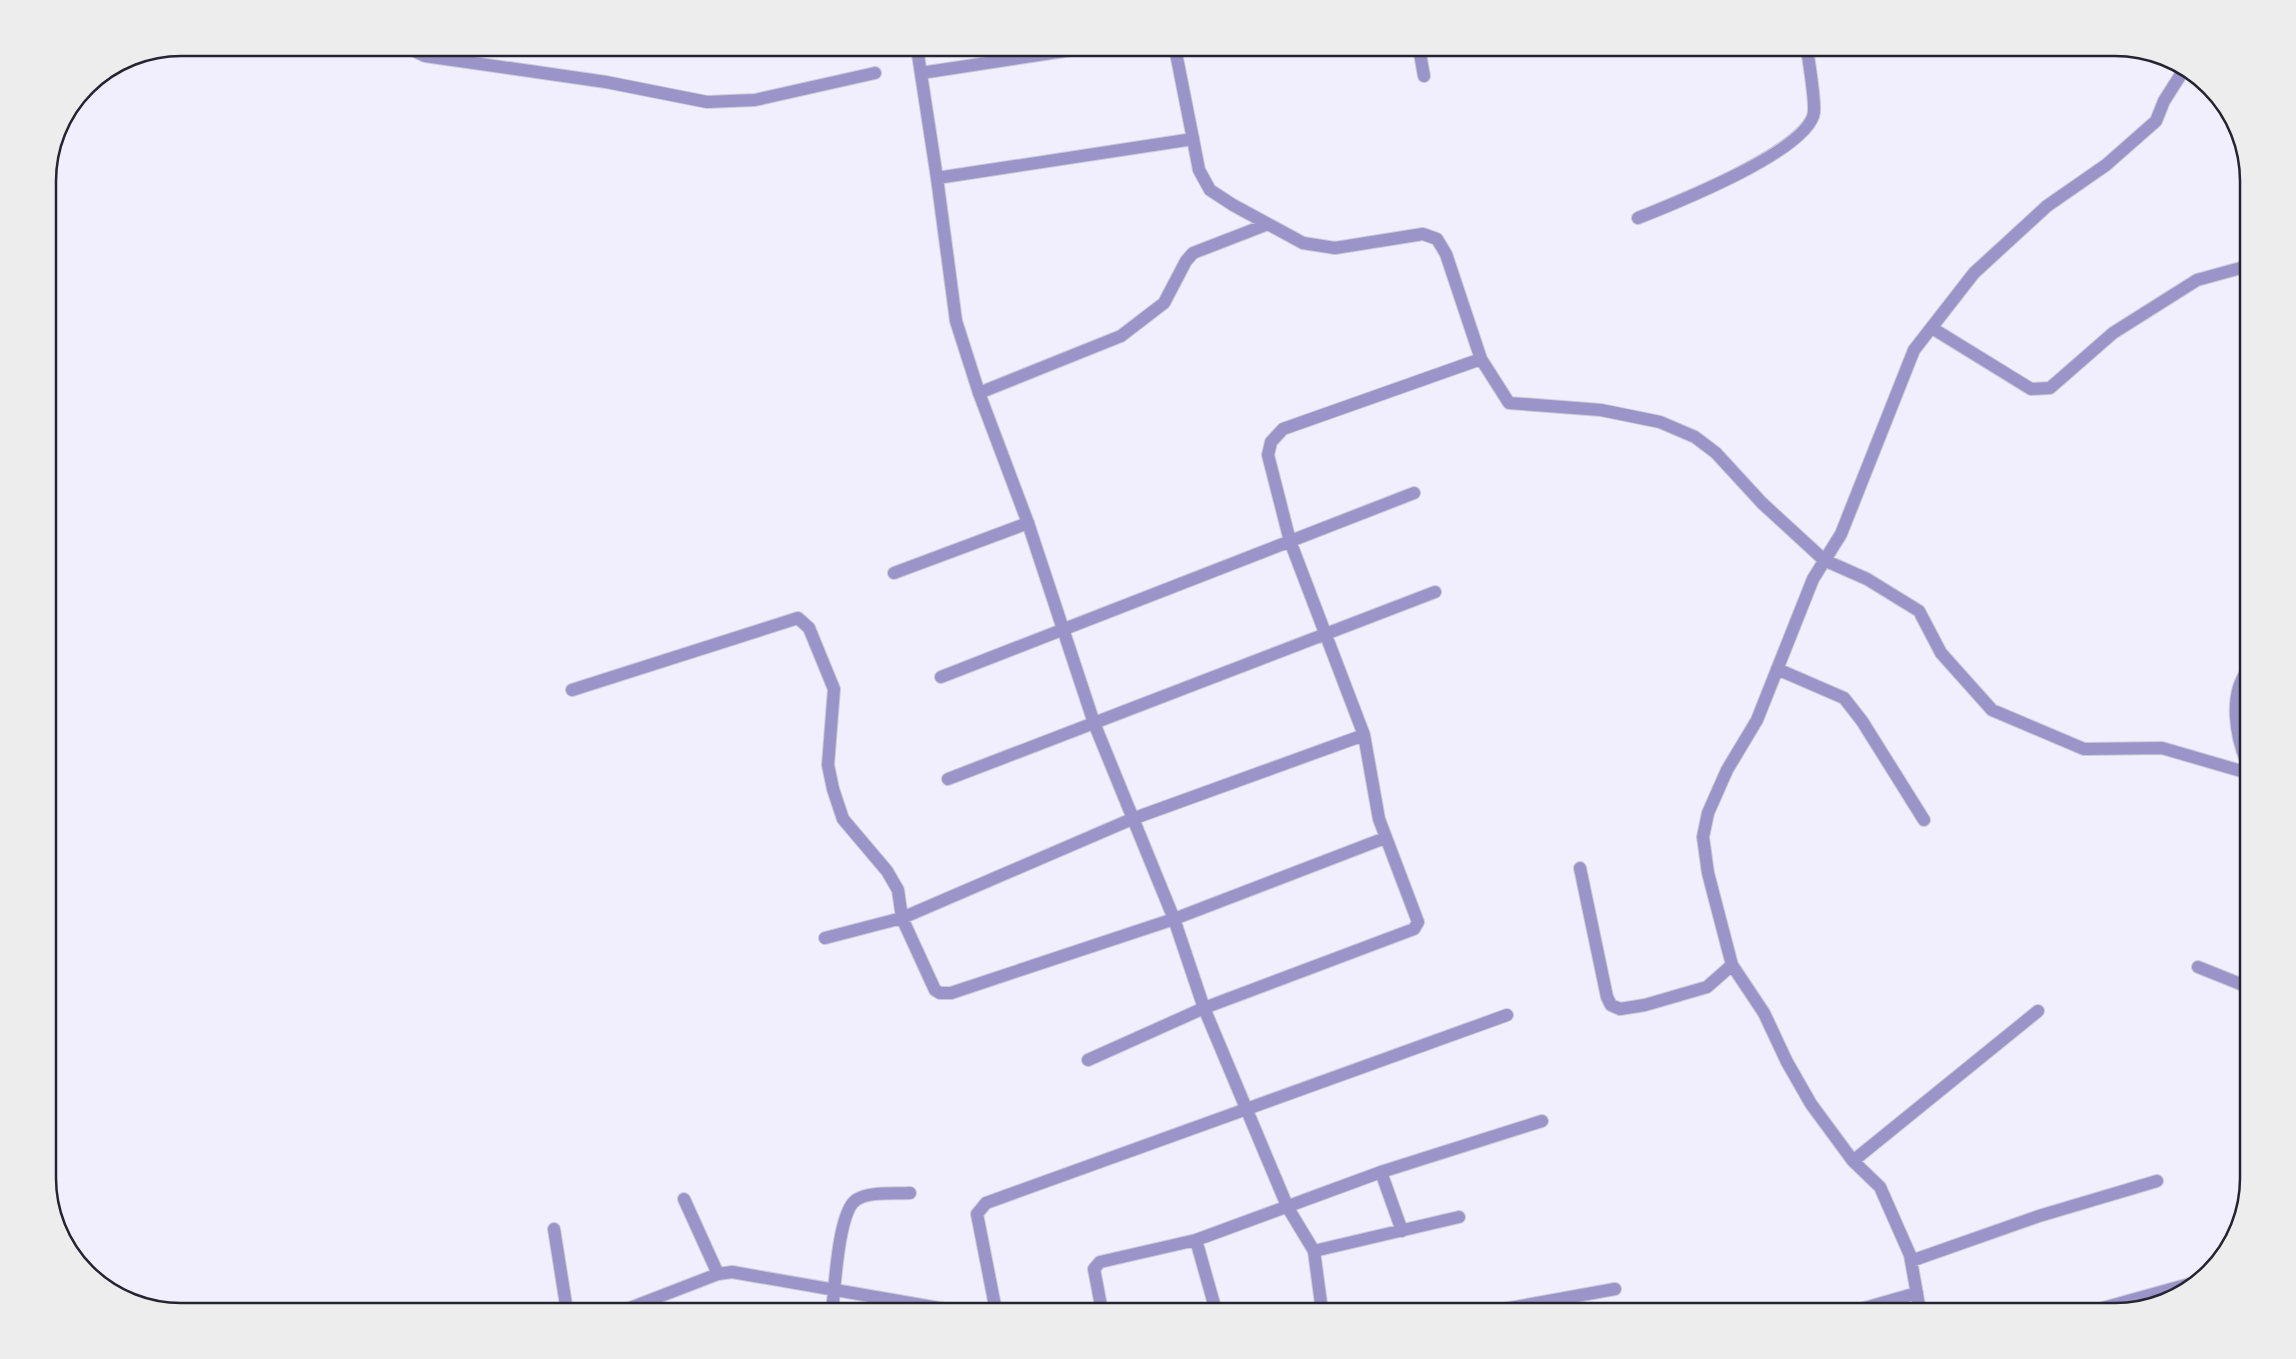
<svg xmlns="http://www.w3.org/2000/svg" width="2296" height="1359" viewBox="0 0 2296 1359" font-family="'Asap Condensed',sans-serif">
<rect width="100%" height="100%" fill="#f1effd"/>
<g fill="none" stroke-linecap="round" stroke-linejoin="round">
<defs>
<path id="minor" d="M408 48 425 56 606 82 707 102 755 100 875 73
M917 48 937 178
M1419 48 1424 76
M921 73 1085 48
M1193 139 1199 170 1210 190 1233 205 1303 243 1335 248 1423 234 1437 239 1446 254 1481 359 1509 403 1601 410 1660 422 1695 437 1716 453 1762 503 1824 560 1867 579 1919 611 1941 653 1992 710 2084 749 2162 748 2248 773
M1638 218C1673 204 1810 150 1814 112 1815 96 1809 65 1807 48
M1932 328 2031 389 2050 388 2113 333 2197 280 2248 266
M979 393 1121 336 1164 303 1186 261 1193 253 1268 224
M894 573 1028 523
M1777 669 1844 698 1862 721 1924 820
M2248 670C2228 695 2236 738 2248 765
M941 677 1414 493
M572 690 798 618 809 628 834 689 828 765 833 789 843 819 887 871 898 890 902 918 935 990 940 993H951L1174 919 1385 838
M948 779 1435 592
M1580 868 1607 997 1611 1005 1620 1009 1645 1005 1707 987 1732 965
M825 938 902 918 1132 819 1364 735
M2198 967 2248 987
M1088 1060 1204 1008 1414 929 1418 922 1379 819 1364 735 1290 541 1268 455 1271 442 1283 429 1481 359
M1853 1161 2038 1011
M1381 1172 1402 1231
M684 1199 718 1274
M554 1229 567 1311
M1196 1240 1216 1311
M1314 1251 1459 1217
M1911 1261 2039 1216 2157 1181
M622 1311 718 1274 732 1272 956 1311
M832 1311C835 1288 838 1212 856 1200 869 1191 895 1194 910 1193
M996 1311 977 1214 986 1203 1507 1015
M1102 1311 1094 1269 1100 1262 1196 1240 1381 1172 1542 1121
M1493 1311 1615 1289
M1854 1311 1917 1293
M1920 1311 1910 1255 1880 1187 1853 1161 1811 1104 1787 1062 1764 1013 1732 965 1708 873 1703 837 1708 813 1727 770 1757 720 1813 579 1841 534 1914 350 1974 273 2047 206 2106 165 2156 121 2164 101 2185 68
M2092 1311 2193 1283"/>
<path id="tertiary" d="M1175 48 1193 139 937 178 956 321 979 393 1028 523 1094 723 1174 919 1204 1008 1288 1208 1314 1251 1322 1311"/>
</defs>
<!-- minor casing -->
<use href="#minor" stroke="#cccad8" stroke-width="14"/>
<!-- tertiary casing -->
<use href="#tertiary" stroke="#cccad8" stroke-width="14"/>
<!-- minor -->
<use href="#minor" stroke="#9a94c9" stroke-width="12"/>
<!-- tertiary -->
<use href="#tertiary" stroke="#9a94c9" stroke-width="12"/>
</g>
<!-- crop -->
<path d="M0 0H2296V1359H0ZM181 56H2115A125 125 0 0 1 2240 181V1178A125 125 0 0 1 2115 1303H181A125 125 0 0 1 56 1178V181A125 125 0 0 1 181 56Z" fill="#ededee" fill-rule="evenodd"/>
<path fill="none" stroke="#252431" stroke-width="2.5" d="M181 56H2115A125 125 0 0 1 2240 181V1178A125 125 0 0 1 2115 1303H181A125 125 0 0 1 56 1178V181A125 125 0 0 1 181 56Z"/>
</svg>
